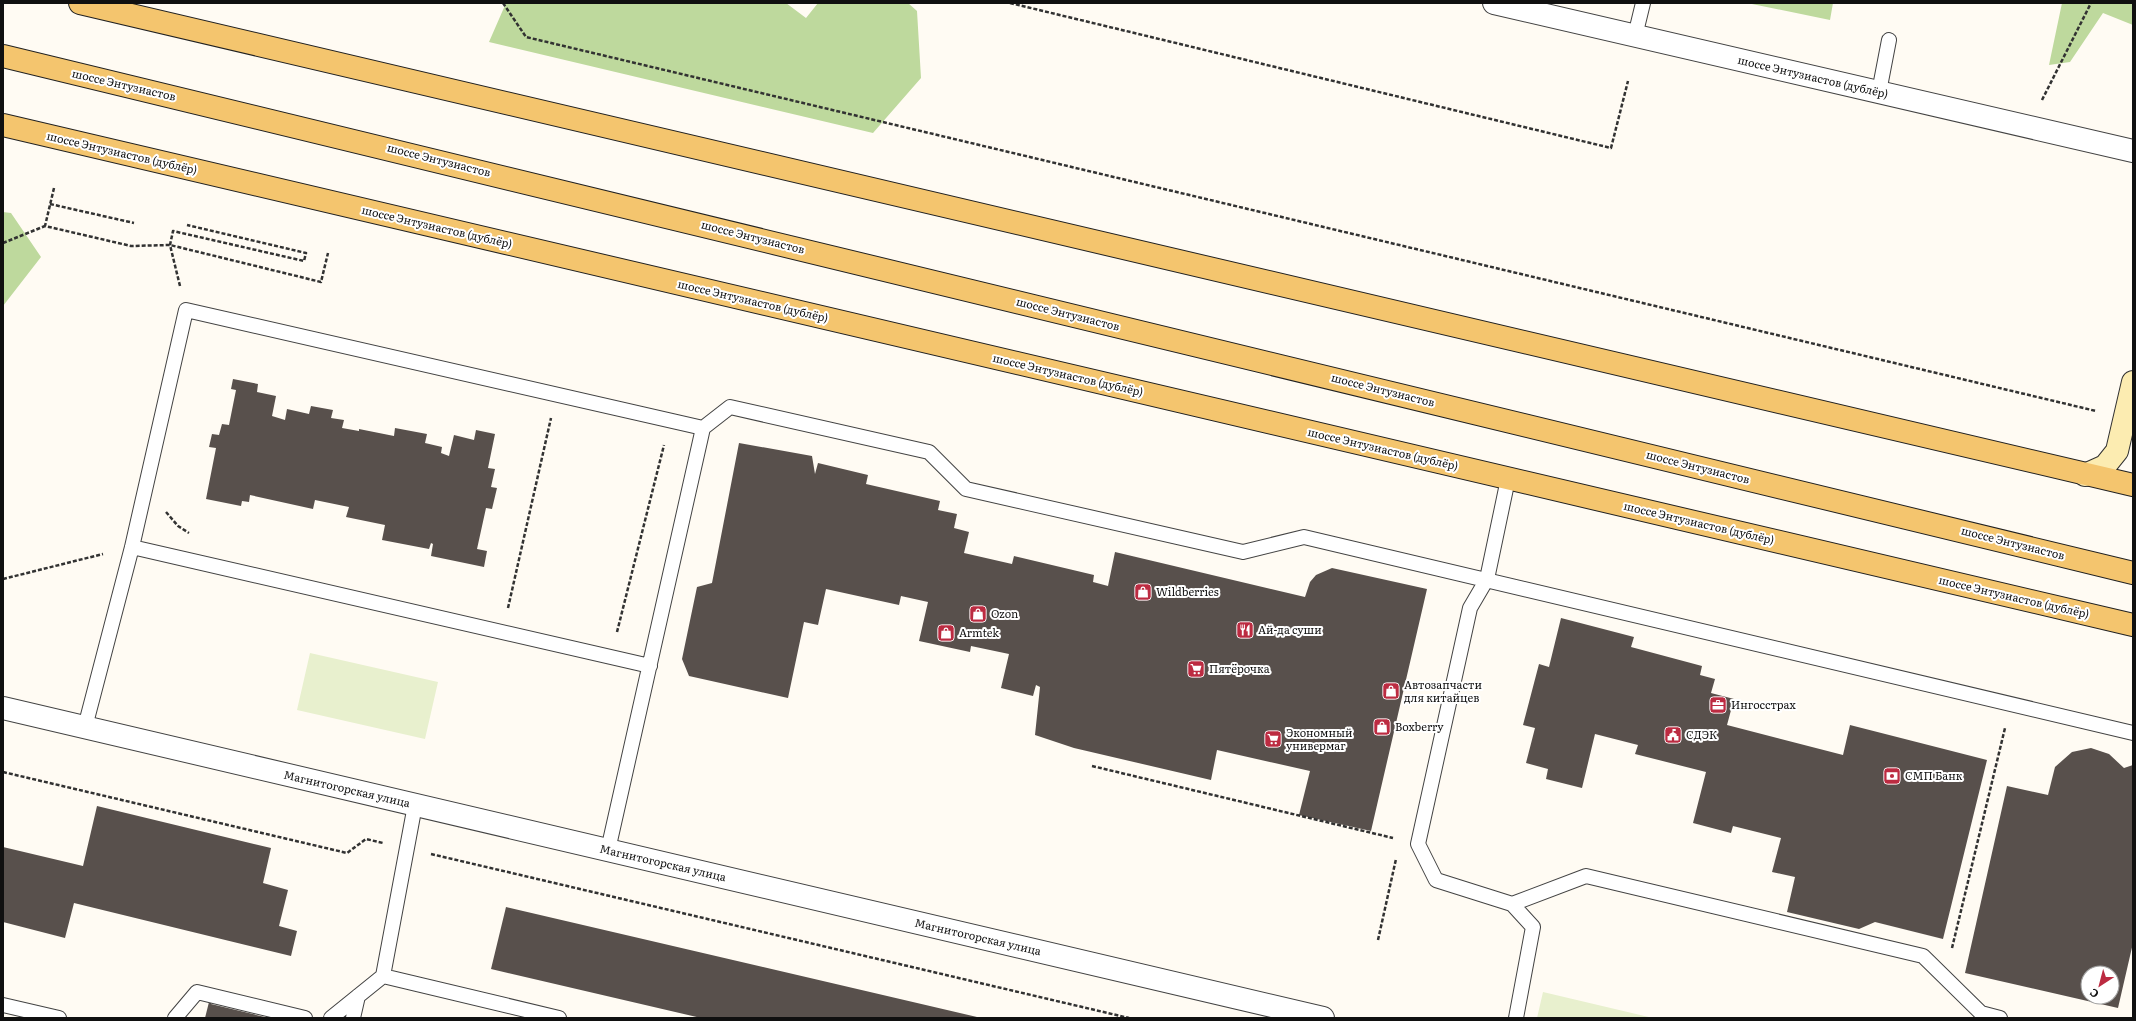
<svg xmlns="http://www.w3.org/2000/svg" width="2136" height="1021" viewBox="0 0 2136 1021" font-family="Literata,serif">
<rect width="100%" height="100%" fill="#fffbf3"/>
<!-- forest -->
<path fill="#bed99d" d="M506 3H786L806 18 818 3H908L917 11 921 78 873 133 489 42Z
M1747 3H1833L1830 20Z
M2062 3H2133V25L2103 13 2070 62 2049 65Z
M3 212 11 213 41 257 3 306Z"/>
<!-- pitch -->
<path fill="#e8f0ce" d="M310 653 438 682 425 739 297 710Z
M1543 992 1653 1018H1537Z"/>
<!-- building -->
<path fill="#58504c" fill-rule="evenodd" d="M233 379 258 384 257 392 276 396 272 416 285 420 287 409 309 414 311 406 333 410 331 418 344 420 342 428 359 431V429L394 436 395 428 427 434 425 443 442 447 441 453 449 456 454 435 474 440 476 430 495 434 488 468 495 469 491 487 497 488 492 509 486 508 477 549 487 551 484 567 431 556 433 544 431 543 429 549 382 540 385 525 346 517 349 507 315 500 313 509 250 495 249 502 242 501 241 506 206 499 216 448 209 447 212 434 219 435 222 424 229 425 236 390 231 389Z
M739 443 812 456 815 474 818 463 868 475 866 484 940 501 938 510 957 514 954 528 969 532 964 553 1012 564 1014 556 1094 575 1093 582 1108 586 1115 552 1305 597 1310 582 1316 575 1332 568 1427 589 1371 831 1299 815 1310 771 1217 750 1211 780 1074 748 1035 735 1040 687 1036 685 1033 696 1001 688 1009 654 971 646 970 652 919 641 928 602 901 596 899 605 826 589 818 625 804 622 788 698 689 676 682 659 697 587 712 583Z
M1561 618 1634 637 1631 647 1702 666 1700 675 1715 679 1711 693 1734 699 1727 725 1843 755 1850 725 1987 760 1943 939 1875 922 1859 929 1787 912 1795 877 1772 872 1781 838 1733 826 1731 833 1693 823 1706 772 1635 754 1638 745 1595 734 1582 788 1546 779 1548 769 1526 763 1535 728 1523 725 1539 664 1549 667Z
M2091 748 2109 754 2124 768 2133 765V943L2118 1008 1965 973 2007 786 2048 795 2055 767 2072 752ZM2088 973H2112V997H2088Z
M97 806 271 848 263 883 288 890 279 926 297 931 291 956 74 903 65 938 3 922V847L83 866Z
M506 907 977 1017V1018H701L491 969Z
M209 1002H212L211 1004 269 1018H205Z"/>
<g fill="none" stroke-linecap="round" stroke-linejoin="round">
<defs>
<path id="service" d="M1635 36 1643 3
M1879 92 1889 40
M703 428 730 407 929 452 966 489 1243 552 1304 537 2133 733
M1508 479 1487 579 1470 608 1418 844 1436 880 1512 904 1533 927 1516 1018
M132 547 650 666
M85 727 132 547 186 310 703 428 608 850
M415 805 383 976 559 1018
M1512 904 1586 876 1923 956 1981 1013 2000 1018
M3 1005 59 1018
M175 1018 197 992 305 1018
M331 1018 383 976
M353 1018 358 996"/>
<path id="minor" d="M3 708 1323 1018"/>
<path id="tertiary" d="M1494 3 2133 151"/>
<path id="secondary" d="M2085 475 2105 466 2117 451 2133 382"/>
<path id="primary" d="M80 3 2133 485
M3 56 2133 573
M3 125 2133 625"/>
</defs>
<!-- service casing -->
<use href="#service" stroke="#434343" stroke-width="16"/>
<!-- minor casing -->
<use href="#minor" stroke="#434343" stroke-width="24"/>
<!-- tertiary casing -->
<use href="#tertiary" stroke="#434343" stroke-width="24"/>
<!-- secondary casing -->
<use href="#secondary" stroke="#323232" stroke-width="24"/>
<!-- primary casing -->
<use href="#primary" stroke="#212121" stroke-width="24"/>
<!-- path -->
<path stroke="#323232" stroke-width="2.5" stroke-dasharray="4 2" stroke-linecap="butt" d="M503 3 526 37 2096 411
M1010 3 1611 148 1628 81
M2042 100 2091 3
M54 188 45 226 131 246 170 245 321 282 328 253
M50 204 134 223
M3 243 45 226
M180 286 170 245 173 231 304 261 306 253 187 225
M166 512 178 526 189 533
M3 579 103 554
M508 608 551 418
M617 632 664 445
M1092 766 1393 838
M3 772 347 853 366 839 383 843
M431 854 1129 1018
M1378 940 1396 859
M1952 948 2005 728"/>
<!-- service -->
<use href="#service" stroke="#fff" stroke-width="14"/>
<!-- minor -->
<use href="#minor" stroke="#fff" stroke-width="22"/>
<!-- tertiary -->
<use href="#tertiary" stroke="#fff" stroke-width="22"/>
<!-- secondary -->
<use href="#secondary" stroke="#fcecb1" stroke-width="22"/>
<!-- primary -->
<use href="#primary" stroke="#f4c56e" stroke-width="22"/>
</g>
<!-- icons -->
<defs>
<symbol id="shop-square" viewBox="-11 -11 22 22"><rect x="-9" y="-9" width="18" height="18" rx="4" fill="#bc2b41" stroke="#fff"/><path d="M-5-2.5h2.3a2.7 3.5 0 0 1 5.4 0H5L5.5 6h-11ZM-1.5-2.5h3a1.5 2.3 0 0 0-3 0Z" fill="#fff"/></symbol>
<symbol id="restaurant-square" viewBox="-11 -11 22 22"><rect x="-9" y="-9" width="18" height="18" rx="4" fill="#bc2b41" stroke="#fff"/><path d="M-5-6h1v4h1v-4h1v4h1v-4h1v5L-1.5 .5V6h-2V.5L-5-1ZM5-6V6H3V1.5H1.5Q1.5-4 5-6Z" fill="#fff"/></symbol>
<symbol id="supermarket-square" viewBox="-11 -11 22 22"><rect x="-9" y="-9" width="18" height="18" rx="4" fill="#bc2b41" stroke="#fff"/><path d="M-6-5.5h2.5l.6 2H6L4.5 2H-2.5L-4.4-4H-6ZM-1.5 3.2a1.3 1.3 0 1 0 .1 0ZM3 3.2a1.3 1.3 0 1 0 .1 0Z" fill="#fff"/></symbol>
<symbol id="office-square" viewBox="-11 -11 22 22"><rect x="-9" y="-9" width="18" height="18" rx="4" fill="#bc2b41" stroke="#fff"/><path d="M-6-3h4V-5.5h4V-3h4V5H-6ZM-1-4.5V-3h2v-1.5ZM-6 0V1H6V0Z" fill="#fff"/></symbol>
<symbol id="civic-square" viewBox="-11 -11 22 22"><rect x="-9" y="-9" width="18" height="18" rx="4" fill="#bc2b41" stroke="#fff"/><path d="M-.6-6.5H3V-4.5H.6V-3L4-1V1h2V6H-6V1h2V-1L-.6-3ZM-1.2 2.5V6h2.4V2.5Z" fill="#fff"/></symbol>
<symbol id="bank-square" viewBox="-11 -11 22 22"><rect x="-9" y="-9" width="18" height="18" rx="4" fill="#bc2b41" stroke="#fff"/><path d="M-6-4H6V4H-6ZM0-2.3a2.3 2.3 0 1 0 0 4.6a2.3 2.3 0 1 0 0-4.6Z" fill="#fff"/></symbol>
</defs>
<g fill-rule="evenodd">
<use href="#shop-square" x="1133" y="582" width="20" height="20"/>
<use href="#shop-square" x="968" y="604" width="20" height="20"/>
<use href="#restaurant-square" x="1235" y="620" width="20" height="20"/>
<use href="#shop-square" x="936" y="623" width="20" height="20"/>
<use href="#supermarket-square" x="1186" y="659" width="20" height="20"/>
<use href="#shop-square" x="1381" y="681" width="20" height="20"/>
<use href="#office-square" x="1708" y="695" width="20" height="20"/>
<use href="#shop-square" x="1372" y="717" width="20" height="20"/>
<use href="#civic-square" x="1663" y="725" width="20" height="20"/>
<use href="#supermarket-square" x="1263" y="729" width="20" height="20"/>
<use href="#bank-square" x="1882" y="766" width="20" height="20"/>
</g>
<g text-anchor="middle" stroke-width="4" stroke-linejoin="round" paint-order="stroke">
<!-- street labels -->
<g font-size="11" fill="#101010" stroke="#fff">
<text transform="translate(1813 77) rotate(13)" y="4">шоссе Энтузиастов (дублёр)</text>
<text transform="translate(124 85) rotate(13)" y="4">шоссе Энтузиастов</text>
<text transform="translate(122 153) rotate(13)" y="4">шоссе Энтузиастов (дублёр)</text>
<text transform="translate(439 160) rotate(14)" y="4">шоссе Энтузиастов</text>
<text transform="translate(437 227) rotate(13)" y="4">шоссе Энтузиастов (дублёр)</text>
<text transform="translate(753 237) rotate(14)" y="4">шоссе Энтузиастов</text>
<text transform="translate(753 301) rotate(13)" y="4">шоссе Энтузиастов (дублёр)</text>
<text transform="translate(1068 314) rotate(14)" y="4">шоссе Энтузиастов</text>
<text transform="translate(1068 375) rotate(13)" y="4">шоссе Энтузиастов (дублёр)</text>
<text transform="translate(1383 390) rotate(14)" y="4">шоссе Энтузиастов</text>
<text transform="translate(1383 449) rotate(13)" y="4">шоссе Энтузиастов (дублёр)</text>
<text transform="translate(1698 467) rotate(14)" y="4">шоссе Энтузиастов</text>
<text transform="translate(1699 523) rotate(13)" y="4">шоссе Энтузиастов (дублёр)</text>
<text transform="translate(2013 543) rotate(14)" y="4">шоссе Энтузиастов</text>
<text transform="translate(2014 597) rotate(13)" y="4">шоссе Энтузиастов (дублёр)</text>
<text transform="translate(347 789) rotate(13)" y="4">Магнитогорская улица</text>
<text transform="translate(663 863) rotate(13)" y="4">Магнитогорская улица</text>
<text transform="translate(978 937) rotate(13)" y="4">Магнитогорская улица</text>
</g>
<!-- poi labels -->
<g font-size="11" fill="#101010" stroke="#fff" text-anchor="start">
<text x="1156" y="596">Wildberries</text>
<text x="991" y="618">Ozon</text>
<text x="1258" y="634">Ай-да суши</text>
<text x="959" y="637">Armtek</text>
<text x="1209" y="673">Пятёрочка</text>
<text x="1404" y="689">Автозапчасти<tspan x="1404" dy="13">для китайцев</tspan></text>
<text x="1731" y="709">Ингосстрах</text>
<text x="1395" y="731">Boxberry</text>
<text x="1286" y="737">Экономный<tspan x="1286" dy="13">универмаг</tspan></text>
<text x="1686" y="739">СДЭК</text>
<text x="1905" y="780">СМП Банк</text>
</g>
</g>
<!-- border -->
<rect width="2136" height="1021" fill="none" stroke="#101010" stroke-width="8"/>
<!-- north arrow -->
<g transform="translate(2100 985) rotate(216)"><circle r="19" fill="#ffffff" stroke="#9f9f9f"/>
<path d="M0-3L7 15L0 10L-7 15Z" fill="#bc2b41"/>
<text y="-6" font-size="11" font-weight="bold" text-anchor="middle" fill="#101010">С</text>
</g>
</svg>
